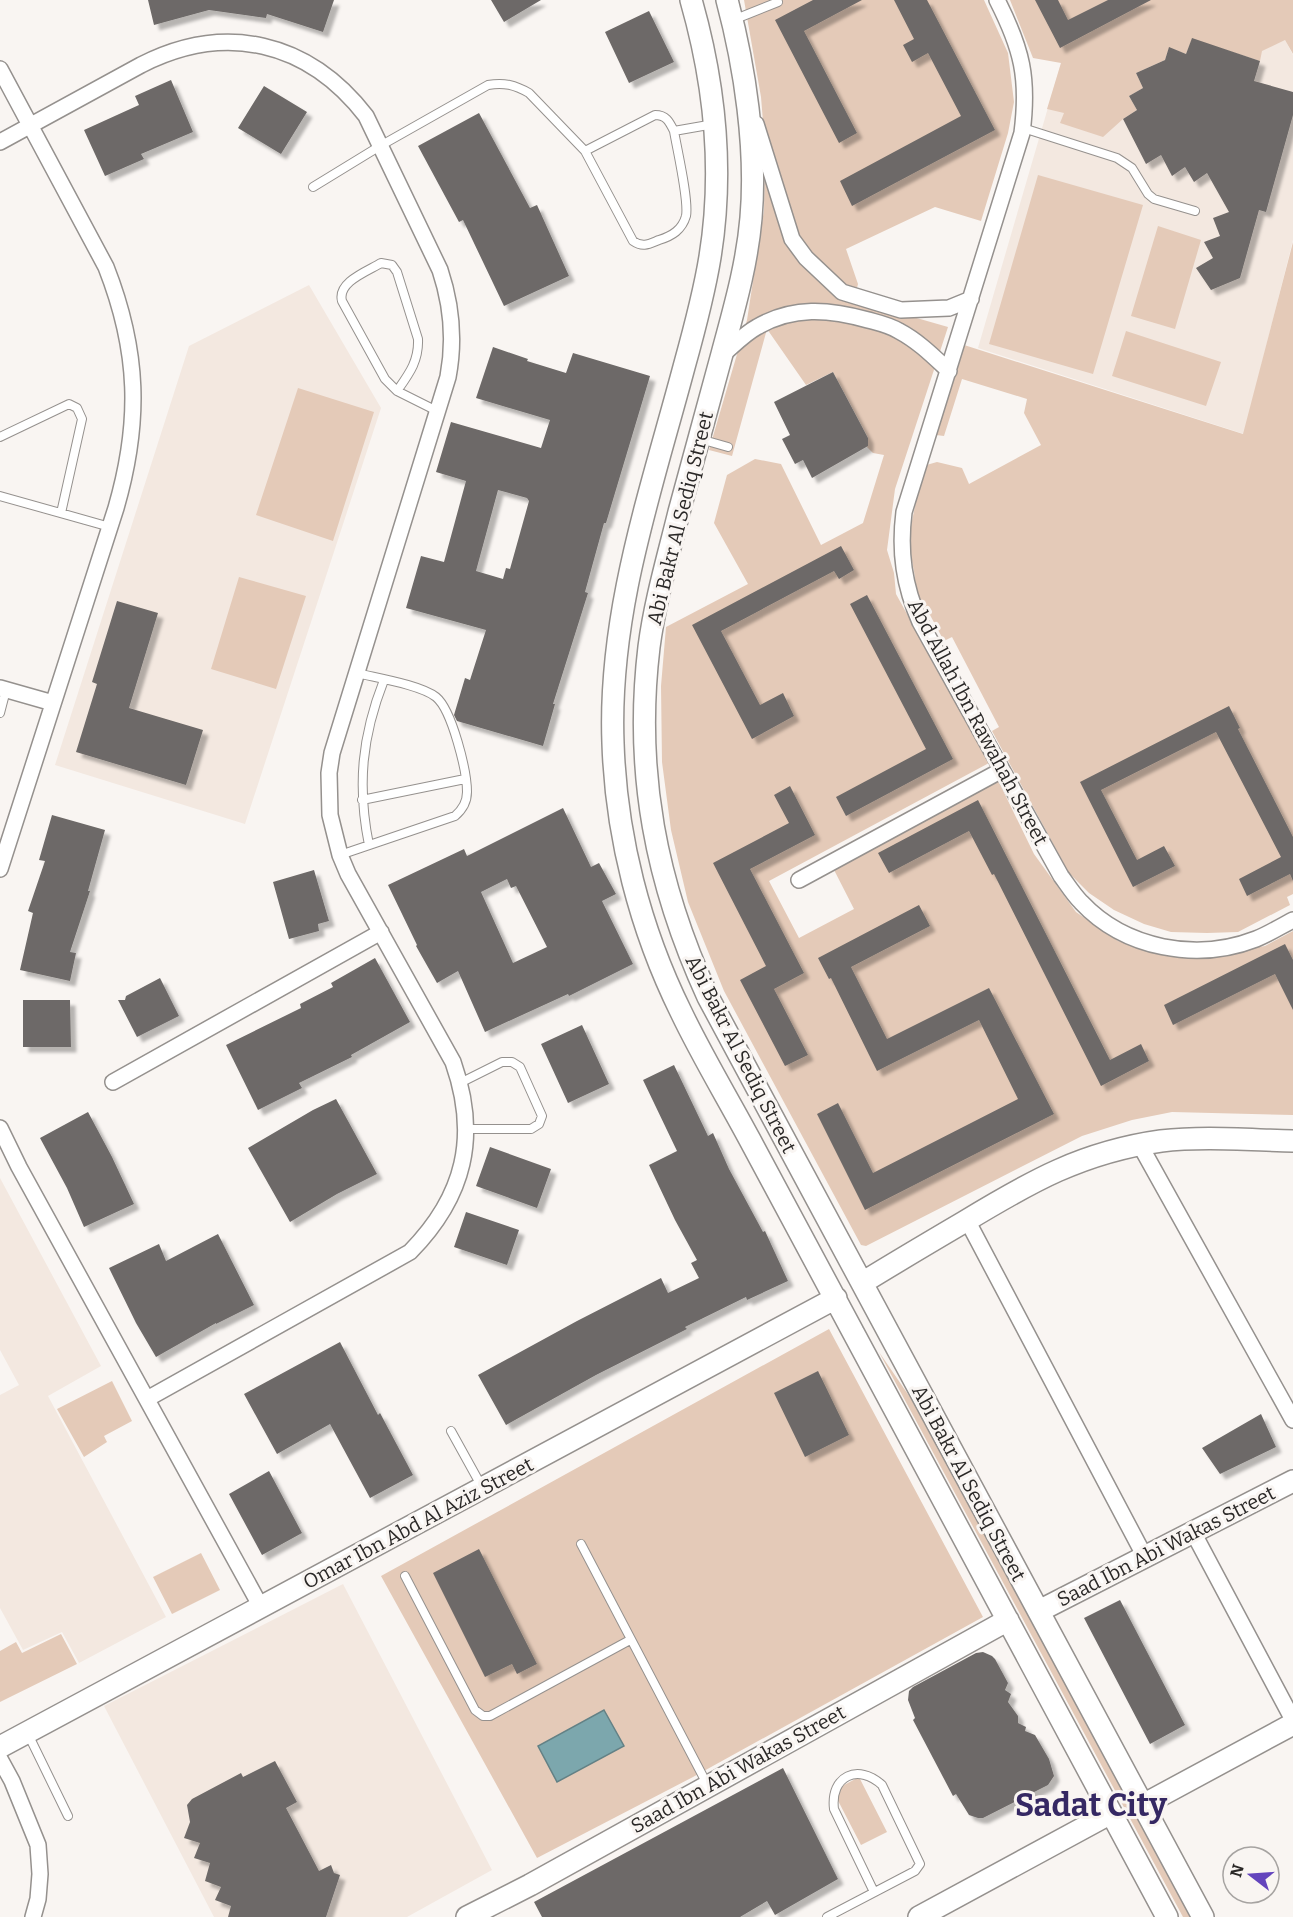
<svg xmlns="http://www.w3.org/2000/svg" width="1293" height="1917" viewBox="0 0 1293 1917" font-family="Bitter,serif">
<defs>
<filter id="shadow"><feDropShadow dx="5.5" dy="5.5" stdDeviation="1.5" flood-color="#0004"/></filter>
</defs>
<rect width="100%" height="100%" fill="#f9f5f2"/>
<!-- built -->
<path fill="#f3e8e0" d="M1179 0H1264L1293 55V240L1244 434 978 348 1061 63Z
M309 285 381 408 245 824 55 765 189 346Z
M0 1178 101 1366 48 1396 166 1617 79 1663 62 1632 23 1650 0 1608V1395L19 1385 0 1350Z
M343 1584 492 1870 407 1917H214L104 1706Z"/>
<!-- green -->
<path fill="#e4cab8" d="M744 0H984L1008 53 1014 102 1008 133 981 221 935 207 846 249 858 284 854 300 948 327 895 489 887 550 894 573 896 594 989 763 769 881 799 938 854 909 832 866 996 776 1034 854 1076 912 1118 941 1162 952 1218 954 1265 946 1293 931V1115L1172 1112 1132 1120 1082 1136 866 1246 861 1245 724 991 688 902 671 830 662 762 661 686 666 627 748 584 714 523 727 475 755 459 781 464 821 545 863 523 884 455 873 453 867 447 868 438 833 372 806 385 767 329 732 456 709 450 747 320 764 210 765 146 761 97Z
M1010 0H1293V54L1285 40 1262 51 1260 61 1192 39 1186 54 1169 48 1165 60 1136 73 1143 88 1129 96 1137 110 1123 119 1103 137 1060 123 1064 113 1047 109 1061 63 1033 58Z
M1038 175 1143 205 1093 374 989 344Z
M1158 226 1201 240 1175 329 1131 316Z
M1293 242V894L1287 897 1290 905 1238 932 1207 933 1171 932 1144 924 1114 910 1089 893 1069 873 992 731 999 727 952 637 944 641 930 615 916 613 915 577 910 550V531L923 466 937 462 962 468 969 484 1041 445 1024 413 1027 399 962 379 944 436 936 435 933 432 961 344 1243 434Z
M1126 331 1221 362 1206 406 1112 376Z
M298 388 374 412 333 541 256 515Z
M239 577 306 596 276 689 211 669Z
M829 1329 983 1617 693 1777 537 1858 381 1576Z
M879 1352 916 1406 1193 1917H1183Z
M112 1381 132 1421 104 1436 107 1442 84 1457 57 1409Z
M201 1553 220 1590 172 1614 153 1577Z
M61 1634 77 1664 0 1702V1651L16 1642 22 1653Z
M859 1777 887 1832 861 1845 833 1791Z"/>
<!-- water -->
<path fill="#7ca7ad" stroke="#638185" stroke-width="1.5" d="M604 1710 624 1746 557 1782 538 1746Z"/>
<!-- building -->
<path fill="#6d6967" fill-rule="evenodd" filter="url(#shadow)" d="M148 0H334L323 32 267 14 266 18 209 10 154 25Z
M491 0H541L504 22Z
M813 0H862L804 31 857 133 839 143 775 20Z
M894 0H927L995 130 852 206 840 181 961 116 928 53 912 62 903 45 914 39Z
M1035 0H1058L1068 20 1108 0H1151L1060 48Z
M649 11 674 62 629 83 605 32Z
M1192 38 1260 61 1254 81 1293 92V115L1266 212 1259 210 1240 278 1211 290 1196 268 1213 258 1204 242 1220 236 1213 218 1229 212 1207 173 1194 182 1185 167 1172 176 1161 155 1146 164 1123 119 1137 110 1129 96 1143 88 1136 73 1165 60 1169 47 1186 54Z
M171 80 193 132 141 154 144 159 105 176 84 130 139 105 135 96Z
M264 86 307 112 281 154 238 128Z
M479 113 530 208 537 205 569 276 504 306 463 220 459 222 418 146Z
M493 347 528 359 527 361 566 373 573 353 650 376 606 523H604L585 592 588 593 553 704H555L543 746 457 721 454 715 465 678 470 680 486 630 406 608 421 556 444 562 466 481 436 472 451 422 541 448 550 420 476 398ZM498 490 527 498 529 501 510 569 506 568 503 579 476 571Z
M833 372 868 438V446L812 478 803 460 795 464 782 439 790 435 774 402Z
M841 546 854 570 839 579 834 571 721 631 760 705 783 693 794 716 752 739 692 625Z
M867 595 953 759 846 816 836 797 926 749 850 604Z
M117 601 158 613 129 708 203 730 186 785 76 752 97 684 92 682Z
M1229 706 1240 728 1238 729 1293 837V881L1290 874 1247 896 1239 879 1281 857 1216 732 1101 790 1137 860 1164 846 1175 866 1133 887 1080 782Z
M790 786 815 835 750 869 804 973 774 989 808 1055 785 1066 740 980 766 966 713 863 789 823 774 795Z
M978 800 1110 1060 1141 1044 1149 1061 1101 1086 994 874 992 875 969 831 889 873 878 853Z
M563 808 591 867 599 863 616 894 602 901 633 964 569 996 568 994 485 1032 458 971 437 983 416 946 417 945 388 885 464 849 467 856ZM507 879 511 888 516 886 547 947 513 963 481 892Z
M52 815 105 830 88 891H90L70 952 76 953 70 981 20 970 33 913 28 911 45 861 39 860Z
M314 870 329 921 318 924 319 931 289 939 273 882Z
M919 905 930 926 851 967 887 1039 989 988 1054 1114 865 1210 817 1114 838 1103 873 1173 1018 1099 979 1020 877 1071 831 978 829 979 818 958Z
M1285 944 1293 960V1010L1275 974 1173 1025 1164 1005Z
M375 958 410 1022 351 1055 352 1057 299 1083 302 1088 258 1110 226 1045 301 1008 300 1004 333 987 331 983Z
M160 978 179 1016 137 1037 118 1000H125L126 996Z
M23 1000H70L71 1047H23Z
M582 1025 609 1084 568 1103 541 1044Z
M674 1065 708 1136 713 1133 729 1169 763 1232 765 1231 788 1281 747 1300 746 1297 685 1327 687 1329 596 1375 506 1425 478 1375 577 1321 661 1278 668 1293 699 1278 691 1263 697 1260 675 1220 649 1165 677 1151 643 1080Z
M336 1099 377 1174 337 1194 290 1222 248 1148 313 1110Z
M88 1112 112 1157 134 1204 84 1227 67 1188 40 1138Z
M490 1147 551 1169 537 1208 476 1186Z
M466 1212 519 1230 507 1265 454 1247Z
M218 1234 254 1305 216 1324V1323L156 1357 136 1323 109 1268 159 1244 166 1261Z
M340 1342 378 1415 380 1413 413 1475 370 1498 330 1424 277 1454 244 1394Z
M818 1371 849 1435 805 1457 774 1393Z
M1261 1414 1276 1447 1220 1474 1202 1448Z
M269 1471 302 1533 262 1555 229 1494Z
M479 1549 537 1664 517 1674 512 1664 485 1677 433 1573Z
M1120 1600 1185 1725 1150 1744 1084 1618Z
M983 1652 992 1656 995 1659 1008 1683 1005 1690 1011 1694 1008 1702 1018 1716V1723L1026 1727 1025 1731 1035 1735 1049 1759 1054 1776 1048 1785 983 1818H978L969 1815 956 1794 953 1796 913 1720 915 1718 908 1700 909 1691 913 1687 976 1653Z
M275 1761 297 1802 286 1808 319 1871 331 1865 334 1873 340 1875 326 1917H228L231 1906 215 1900 221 1887 205 1881 210 1863 194 1858 200 1843 184 1838 190 1822 187 1805 192 1799 241 1773 243 1777Z
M783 1768 838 1879 775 1915 767 1901 740 1917H542L534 1902Z"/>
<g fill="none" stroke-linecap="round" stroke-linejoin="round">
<defs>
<path id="lane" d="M733 20 778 2
M1023 128 1117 158 1132 168 1148 194 1154 199 1195 211
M674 131 714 124
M313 187 380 146 488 85C504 82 515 85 529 93L585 151 633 241C643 248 649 244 659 240 672 236 682 230 686 216 689 200 677 149 674 131 669 121 666 115 655 115L585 151
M397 391C409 374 419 361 418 339L397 272 392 265 381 263C368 271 337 282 342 301L385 379 397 391 437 411
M0 437 69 404 77 408 82 419 61 513
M700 439 728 447
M0 496 110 527
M0 713 6 690
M362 800 465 779
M369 845C357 785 362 736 384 680
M340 855 455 816C462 810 467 801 467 792 467 771 452 710 436 697 421 685 377 678 357 673
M460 1083 502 1062H512L520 1067 542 1116 539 1124 531 1129H466
M451 1431 482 1487
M581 1544 707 1784
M405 1576 475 1710 483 1716H490L630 1640
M28 1734 68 1816
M827 1917 915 1871 920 1864 882 1785C858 1763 830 1776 834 1809L874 1892"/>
<path id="street" d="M997 0C1022 49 1029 78 1022 133L904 512C899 552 904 586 920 622L1061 876C1067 884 1073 894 1081 902 1125 949 1197 962 1256 939 1269 934 1281 926 1293 920
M0 69 106 267C139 351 141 422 116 508L0 869
M756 124 792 239 806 258 842 292 901 310 949 308 971 299
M0 142 141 65C225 22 308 41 366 116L440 270C452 306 455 340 448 377L332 753 329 773 330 815 340 855 348 874 453 1062C479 1136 465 1196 410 1252L147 1399
M721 356C732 347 744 334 757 327 793 306 829 309 868 320 879 323 889 325 899 331 918 341 933 356 949 371
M0 688 53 703
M799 880 1002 770
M113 1082 381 932
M0 1128 19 1167 261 1607
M1140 1145 1293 1420
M967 1220 1145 1557
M1193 1532 1293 1720
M0 1759 12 1781 38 1845 40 1874 38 1899 33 1917"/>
<path id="secondary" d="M691 0C715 84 724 170 710 257 704 294 694 331 684 367 651 491 608 613 613 743 616 836 640 929 681 1012 702 1056 727 1097 750 1140 785 1204 819 1268 853 1332 958 1527 1062 1722 1167 1917
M727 0C745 67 757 149 751 218 747 265 734 309 722 354 708 407 693 459 679 512 668 557 655 601 649 647 634 772 656 884 708 997L1203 1917
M862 1283C896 1262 930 1242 964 1222 1030 1182 1082 1152 1161 1141 1204 1136 1249 1140 1293 1141
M1039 1611 1293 1481
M0 1747 836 1298
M1143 1805 1293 1724
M467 1917 530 1885 1008 1620
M919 1917 1111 1813"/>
</defs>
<!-- lane casing -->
<use href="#lane" stroke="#95918e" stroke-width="10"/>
<!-- street casing -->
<use href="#street" stroke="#95918e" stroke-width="18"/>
<!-- secondary casing -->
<use href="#secondary" stroke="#95918e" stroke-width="24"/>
<!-- lane -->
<use href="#lane" stroke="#fff" stroke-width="8"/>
<!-- street -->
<use href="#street" stroke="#fff" stroke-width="15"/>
<!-- secondary -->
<use href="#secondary" stroke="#fff" stroke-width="21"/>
</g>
<g text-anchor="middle" stroke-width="6" stroke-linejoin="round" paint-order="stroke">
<!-- street labels -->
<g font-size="20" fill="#2a2827" stroke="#f9f5f2">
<text transform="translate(680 518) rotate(-76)" y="7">Abi Bakr Al Sediq Street</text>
<text transform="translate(978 722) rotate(62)" y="7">Abd Allah Ibn Rawahah Street</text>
<text transform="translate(741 1054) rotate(63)" y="7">Abi Bakr Al Sediq Street</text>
<text transform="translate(969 1483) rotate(62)" y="7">Abi Bakr Al Sediq Street</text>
<text transform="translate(418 1523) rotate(-28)" y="7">Omar Ibn Abd Al Aziz Street</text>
<text transform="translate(1166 1546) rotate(-27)" y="7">Saad Ibn Abi Wakas Street</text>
<text transform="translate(738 1769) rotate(-29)" y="7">Saad Ibn Abi Wakas Street</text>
</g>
<!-- town labels -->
<g font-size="32" font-weight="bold" fill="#352863" stroke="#f9f5f2">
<text x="1091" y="1816">Sadat City</text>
</g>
</g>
<!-- north arrow -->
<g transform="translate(1251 1875) rotate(287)"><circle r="28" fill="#f9f5f2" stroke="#a6a3a1" stroke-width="1.5"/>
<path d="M0-4.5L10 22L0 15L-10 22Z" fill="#6344bd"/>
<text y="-9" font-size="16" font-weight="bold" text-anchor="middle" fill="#2a2827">N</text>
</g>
</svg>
